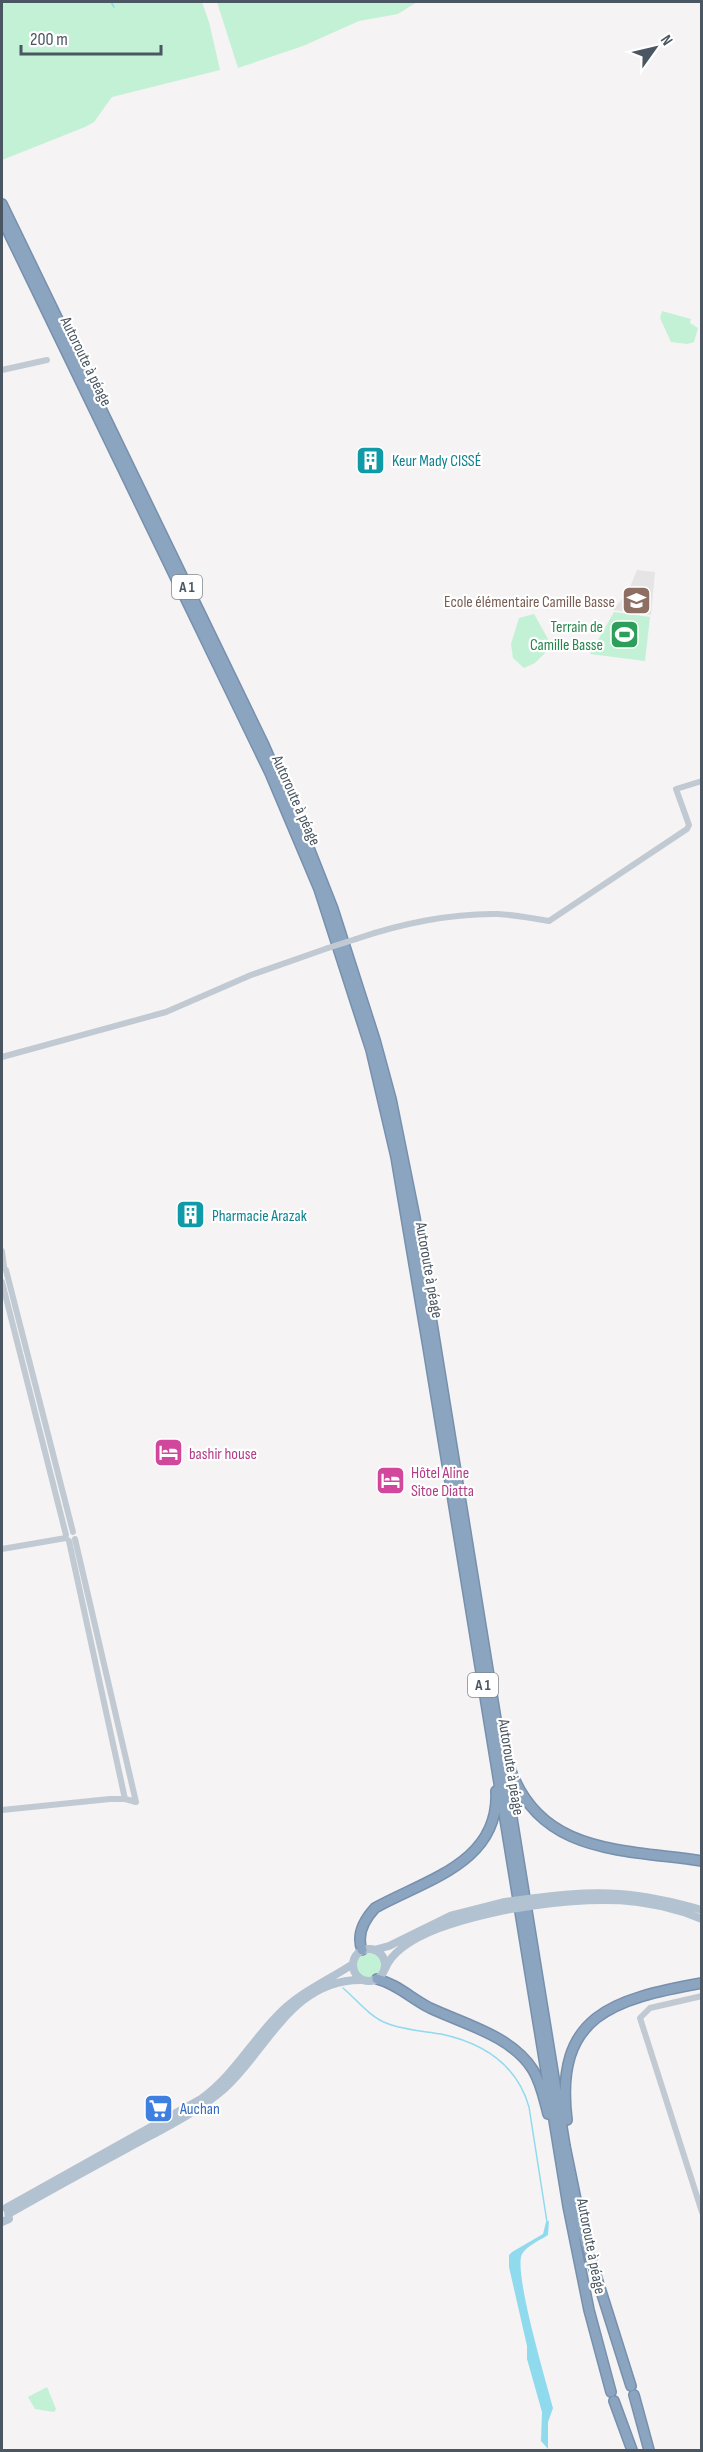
<svg xmlns="http://www.w3.org/2000/svg" width="703" height="2452" viewBox="0 0 703 2452" font-family="'Sofia Sans Condensed',sans-serif">
<rect width="100%" height="100%" fill="#f5f3f3"/>
<!-- education -->
<path fill="#e6e4e5" d="M637 570 655 572 651 615 613 610 628 592Z"/>
<!-- green -->
<path fill="#c3f1d5" d="M2 2H202L209 22 220 70 112 97 94 122 85 127 2 160Z
M217 2H417L398 14 359 21 303 46 238 68Z
M662 311 691 319 690 323 698 328 694 342 687 344 671 342 660 318Z
M614 612 650 617 645 661 590 654Z
M534 614 552 646 535 663 524 668 513 658 511 644 519 618Z
M356 1966a13 13 0 1 1 26 0a13 13 0 1 1-26 0Z
M47 2387 56 2409 54 2412 35 2409 28 2397Z"/>
<!-- water -->
<path fill="#90daee" d="M549 2221 548 2235C540 2240 527 2246 522 2254 513 2272 547 2384 553 2408L548 2422V2449L541 2441 542 2412 527 2359V2346L509 2267V2255L512 2252 543 2234 546 2222Z"/>
<g fill="none" stroke-linecap="round" stroke-linejoin="round">
<!-- stream -->
<path stroke="#90daee" stroke-width="1.5" d="M111 2 114 7
M343 1988C356 1999 370 2017 386 2023 403 2030 423 2031 441 2034 483 2043 517 2065 529 2107L547 2222"/>
<defs>
<path id="motorway" d="M2 204 263 743 307 843 333 909 375 1040 391 1099 415 1218 565 2146 583 2234 631 2386
M2 219 270 773 319 889 371 1050 396 1157 428 1347 568 2206 589 2310 611 2392
M509 1765C538 1855 623 1849 702 1861
M362 1950C356 1934 364 1920 375 1908 425 1880 500 1863 496 1791
M377 1979C397 1984 412 1999 430 2008 464 2024 512 2036 533 2070 541 2083 544 2099 548 2114
M567 2120C554 2015 613 1999 702 1983
M634 2395 649 2450
M614 2401 632 2450"/>
</defs>
<!-- motorway casing -->
<use href="#motorway" stroke="#7690ad" stroke-width="12"/>
<!-- tertiary -->
<path stroke="#c1cad2" stroke-width="6" d="M2 370 47 360
M356 939C399 924 452 913 498 914 515 915 532 918 549 921L687 829 689 825 676 789 702 781
M2 1057 166 1012 251 975 328 948
M2 1251 4 1267
M6 1270 73 1532
M2 1282 66 1535
M75 1539 136 1802
M69 1541 125 1799
M2 1549 66 1538
M2 1810 110 1799H125L136 1802
M702 1996 650 2008 640 2018 702 2212"/>
<!-- primary -->
<path stroke="#b3c2d1" stroke-width="8" d="M536 1898C599 1889 640 1892 702 1910
M537 1905C595 1897 646 1896 702 1919
M353 1965a16 16 0 1 1 32 0a16 16 0 1 1-32 0Z
M374 1950 389 1946 450 1916 505 1902
M385 1969C399 1933 472 1917 505 1910
M6 2208 201 2099C232 2077 250 2044 276 2017 298 1993 327 1981 353 1964
M10 2213C49 2191 87 2170 126 2149 160 2130 195 2114 224 2089 268 2049 292 1979 362 1980
M2 2222 9 2219 8 2210"/>
<!-- motorway -->
<use href="#motorway" stroke="#8ba5c1" stroke-width="9"/>
<!-- tertiary-bridge -->
<path stroke="#c1cad2" stroke-width="6" d="M328 948 356 939"/>
<!-- primary-bridge -->
<path stroke="#b3c2d1" stroke-width="8" d="M505 1902 536 1898
M505 1910 537 1905"/>
</g>
<!-- icons -->
<defs>
<symbol id="building-square" viewBox="-11 -11 22 22"><rect x="-9" y="-9" width="18" height="18" rx="4" fill="#0f9aa8" stroke="#fff"/><path d="M-4-6H4V6H1V3H-1V6H-4ZM-2.5-4.3h1.7v1.8h-1.7ZM.8-4.3h1.7v1.8H.8ZM-2.5-1h1.7V.8h-1.7ZM.8-1h1.7V.8H.8Z" fill="#fff"/></symbol>
<symbol id="school-square" viewBox="-11 -11 22 22"><rect x="-9" y="-9" width="18" height="18" rx="4" fill="#8d6e63" stroke="#fff"/><path d="M0-5L7-2L0 1L-7-2ZM-4 1L0 2.5L4 1V4Q0 6-4 4Z" fill="#fff"/></symbol>
<symbol id="stadium-square" viewBox="-11 -11 22 22"><rect x="-9" y="-9" width="18" height="18" rx="4" fill="#2e9e5b" stroke="#fff"/><path d="M0-5a6.5 5 0 1 0 0 10a6.5 5 0 1 0 0-10ZM-3.5-1.8h7v3.6h-7Z" fill="#fff"/></symbol>
<symbol id="hotel-square" viewBox="-11 -11 22 22"><rect x="-9" y="-9" width="18" height="18" rx="4" fill="#d1479c" stroke="#fff"/><path d="M-6-4.5h1.5V1H6V5H4.5V3h-9V5H-6ZM-4 0a1.8 1.8 0 1 1 3.6 0ZM.5 0V-2.5h3Q6-2.5 6 0Z" fill="#fff"/></symbol>
<symbol id="supermarket-square" viewBox="-11 -11 22 22"><rect x="-9" y="-9" width="18" height="18" rx="4" fill="#3f7fe0" stroke="#fff"/><path d="M-6-5.5h2.5l.6 2H6L4.5 2H-2.5L-4.4-4H-6ZM-1.5 3.2a1.3 1.3 0 1 0 .1 0ZM3 3.2a1.3 1.3 0 1 0 .1 0Z" fill="#fff"/></symbol>
</defs>
<g fill-rule="evenodd">
<use href="#building-square" x="354" y="444" width="33" height="33"/>
<use href="#school-square" x="620" y="584" width="33" height="33"/>
<use href="#stadium-square" x="608" y="618" width="33" height="33"/>
<use href="#building-square" x="174" y="1198" width="33" height="33"/>
<use href="#hotel-square" x="152" y="1436" width="33" height="33"/>
<use href="#hotel-square" x="374" y="1464" width="33" height="33"/>
<use href="#supermarket-square" x="142" y="2092" width="33" height="33"/>
</g>
<g text-anchor="middle" stroke-width="4.5" stroke-linejoin="round" paint-order="stroke">
<!-- shield labels -->
<g fill="#fff" stroke="#808990" stroke-width="1.5">
<rect x="172" y="575" width="30" height="24" rx="4.5"/>
<rect x="468" y="1673" width="30" height="24" rx="4.5"/>
</g>
<g font-size="15" font-weight="bold" fill="#4a5661">
<text x="187" y="592">A 1</text>
<text x="483" y="1690">A 1</text>
</g>
<!-- street labels -->
<g font-size="16" fill="#4a5661" stroke="#fff">
<text transform="translate(87 361) rotate(64)" y="6">Autoroute à péage</text>
<text transform="translate(297 800) rotate(66)" y="6">Autoroute à péage</text>
<text transform="translate(430 1270) rotate(80)" y="6">Autoroute à péage</text>
<text transform="translate(512 1767) rotate(81)" y="6">Autoroute à péage</text>
<text transform="translate(592 2246) rotate(79)" y="6">Autoroute à péage</text>
</g>
<!-- culture labels -->
<g font-size="16" fill="#0d838f" stroke="#fff" text-anchor="start">
<text x="392" y="466">Keur Mady CISSÉ</text>
<text x="212" y="1221">Pharmacie Arazak</text>
</g>
<!-- education labels -->
<g font-size="16" fill="#785e54" stroke="#fff" text-anchor="end">
<text x="615" y="607">Ecole élémentaire Camille Basse</text>
</g>
<!-- leisure labels -->
<g font-size="16" fill="#27864d" stroke="#fff" text-anchor="end">
<text x="603" y="632">Terrain de<tspan x="603" dy="18">Camille Basse</tspan></text>
</g>
<!-- hotel labels -->
<g font-size="16" fill="#b23c85" stroke="#fff" text-anchor="start">
<text x="189" y="1459">bashir house</text>
<text x="411" y="1478">Hôtel Aline<tspan x="411" dy="18">Sitoe Diatta</tspan></text>
</g>
<!-- shop labels -->
<g font-size="16" fill="#366cbe" stroke="#fff" text-anchor="start">
<text x="180" y="2114">Auchan</text>
</g>
</g>
<!-- border -->
<rect width="703" height="2452" fill="none" stroke="#4a5661" stroke-width="6"/>
<!-- north arrow -->
<g transform="translate(655 48) rotate(56)" stroke="#ffffff" stroke-width="4.5" paint-order="stroke">
<path d="M0-4.5L10 22L0 15L-10 22Z" fill="#4a5661"/>
<text y="-9" font-size="16" font-weight="bold" text-anchor="middle" fill="#4a5661">N</text>
</g>
<!-- scale -->
<path d="M21 45v9h140v-9" fill="none" stroke="#4a5661" stroke-width="3"/>
<text x="30" y="45" font-size="18" fill="#4a5661" stroke="#ffffff" stroke-width="4.5" paint-order="stroke">200 m</text>
</svg>
